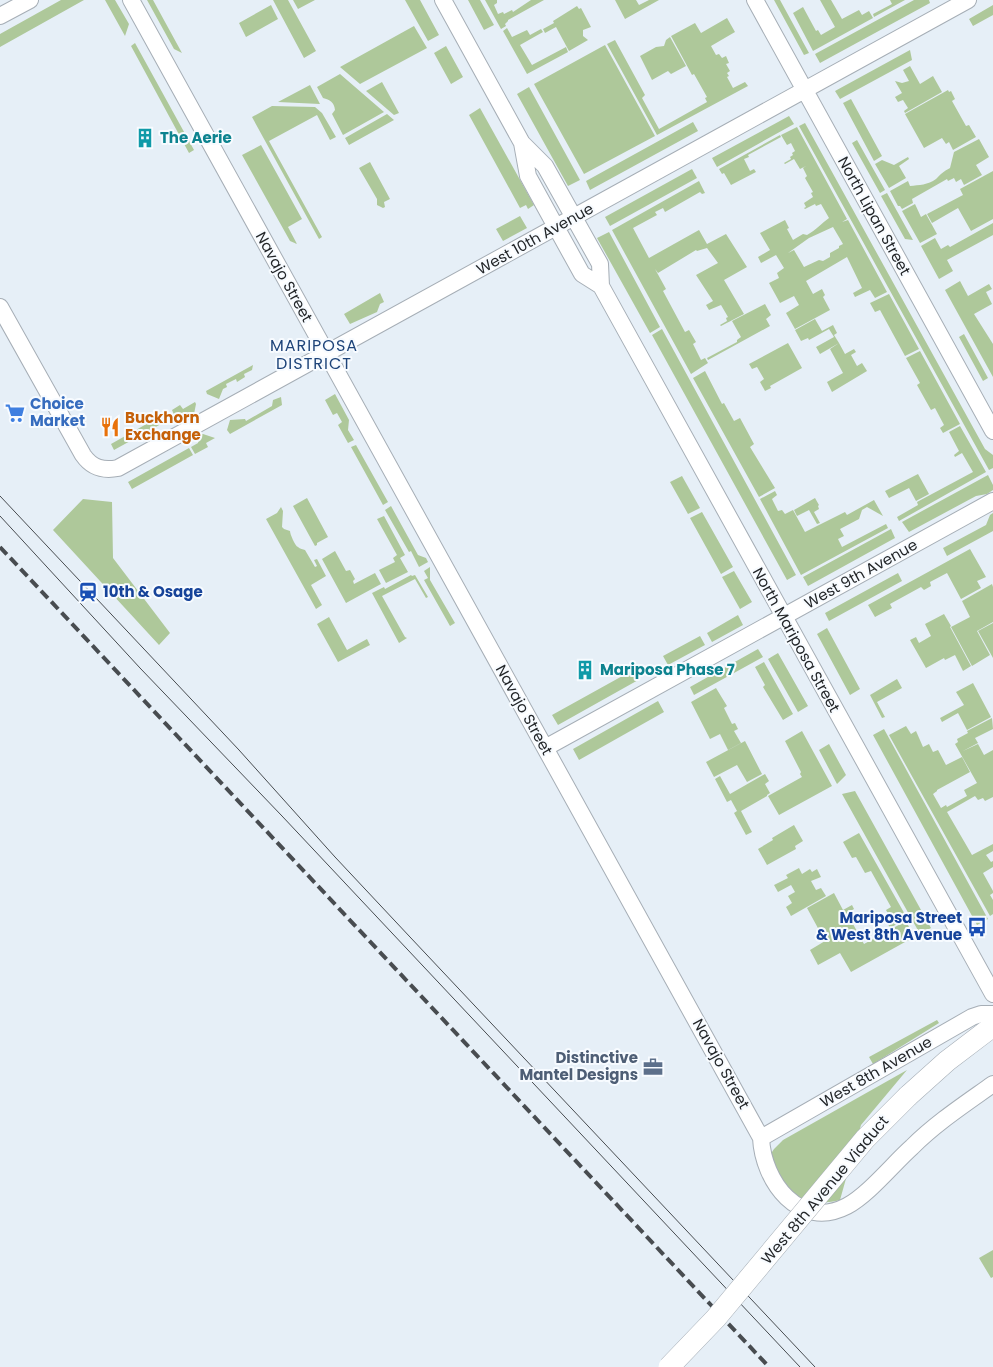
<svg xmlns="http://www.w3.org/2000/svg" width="993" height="1367" viewBox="0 0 993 1367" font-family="Poppins,sans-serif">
<rect width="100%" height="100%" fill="#e6eff7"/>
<!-- green -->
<path fill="#aec89a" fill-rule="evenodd" d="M61 0H84L0 47V34Z
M105 0H115L129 24 125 36Z
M147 0H153L182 53 174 49Z
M273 0H288L316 51 304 58Z
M293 0H315L298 9Z
M405 0H420L439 35 428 41Z
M468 0H480L494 25 484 30Z
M485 0H497V3L494 5 498 14 503 12 504 14 512 10 513 12 531 0H544L508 20V21L505 24 506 26 501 29Z
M615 0H636L639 5 649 0H659L625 19Z
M774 0H780L809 53 804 55Z
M820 0H831L842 19 859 10 862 15 869 11 873 18 813 51 793 13 803 7 816 31 818 30 821 35 835 27Z
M890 0H905L874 17 873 14 892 4Z
M914 0H929L930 3 820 63 815 54Z
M271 5 278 19 246 37 239 23Z
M993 5V15L973 26 969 19Z
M577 6 579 9 581 8 591 27 583 30V36L588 40 569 51 556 27 545 33 543 29 554 23 553 21Z
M727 18 735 32 711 46 716 55 719 54 722 58 726 56 729 63 726 64 730 71 727 73 729 76 727 77 733 88 745 82 748 86 657 135 607 44 615 40 645 95 642 98 659 129 707 102 705 98 707 97 694 74 692 75 671 36 695 23 701 33Z
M414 26 427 48 360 84 340 67Z
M507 28 512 37 527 30 530 35 541 29 543 32 520 45 532 65 566 47 568 52 527 74 503 31Z
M670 37 686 66 671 74 668 71 652 80 640 56 656 47 664 46 666 40Z
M135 43 194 150 189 153 131 46Z
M605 45 655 136 584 174 534 84Z
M446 46 463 77 451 84 434 53Z
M910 50 912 60 840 99 835 91Z
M910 66 920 84 933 76 942 92 905 113 904 111 908 108 903 100 898 102 895 97 902 93 895 81 902 83 909 81 903 70Z
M340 74 384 112 343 135 332 114 335 110C334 102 330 100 323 98L317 87Z
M382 82 399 113 394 115 366 91Z
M310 85 320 104 278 102Z
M529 87 580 180 568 186 517 94Z
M948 90 949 92 951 91 955 99 952 101 966 126 969 125 976 137 953 150 949 142 946 144 942 138 924 148 905 114Z
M851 99 882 156 874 161 843 103Z
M272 106 315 107 322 113 336 137 330 140 317 115 269 141 322 237 319 239 252 117Z
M480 108 534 205 528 209 526 205 520 208 469 115Z
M387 114 394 120 349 145 345 138Z
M789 116 794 124 717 167 712 158Z
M693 122 698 131 590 190 586 181Z
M805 123 985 449 993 455V468L989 470 799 126Z
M797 127 847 219 842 222 848 220 887 292 875 298 870 290 855 297 853 293 862 288 847 257 806 281 813 294 822 289 825 295 823 297 830 310 795 329 786 313 799 305 794 296 780 303 769 283 779 278 777 273 784 268 776 255 761 263 758 257 770 250 760 233 785 220 789 228 787 229 793 240 803 234 807 235C816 230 822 223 829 218L821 204 816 206 815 204 805 209 804 208 806 207 804 203 813 197 811 193 813 192 805 178 807 176 803 168 806 166 800 169 794 159 785 164 784 163 791 159 790 157 793 155 792 153 795 151 791 143 787 145 781 135ZM833 227 843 244 839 246V248L830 253V257L823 261 819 260 804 267 794 250 788 253 809 238Z
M780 135 781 137 748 155 749 157 744 159 750 171 754 169 756 172 731 185 724 173 722 174 719 169Z
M979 139 989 157 976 165 982 175 964 185 961 179 956 182 954 178 948 181 947 179 912 199 913 203 902 209 900 206H898L890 191 908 181 910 186C919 185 928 185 936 179 941 174 944 171 950 168L954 152Z
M857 140 885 190 880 193 852 143Z
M261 145 302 219 288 227 297 244 290 241 242 155Z
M908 157 909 159 899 166 906 178 889 188 875 164 882 160 894 165Z
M370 162 390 199 384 202 385 207 383 208 377 205V199L359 168Z
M692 169 697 178 610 226 605 217Z
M993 171V219L971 231 958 208 932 223 927 214 963 195 960 189Z
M699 181 705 193 702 194 700 192 665 212 663 208 655 212 657 215 633 228 649 258 699 230 707 244 726 234 747 267 724 280 744 314 721 326 720 325 727 321 726 318 728 317 721 305 709 310 706 305 713 301 696 275 718 263 707 248 697 251 696 250 658 273 655 269 666 289 663 291 685 332 689 330 696 342 693 344 701 360 705 358 708 363 691 374 612 230Z
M887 193 913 240 905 239 881 196Z
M915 204 921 217 926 214 937 234 920 243 902 211Z
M520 216 527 228 503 241 496 229Z
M993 223V235L947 260 953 271 939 279 921 246 935 238 941 249 948 245 950 247Z
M609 232 660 327 650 333 597 238Z
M960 281 968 296 989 284 992 289 986 292 992 304 974 314 993 344V377L945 290Z
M380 293 384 302 380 304 377 312 350 324 344 314Z
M889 294 919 349 905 356 880 310 875 312 870 303Z
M765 304 771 315 766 319 770 326 708 360 707 358 737 342V340L741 337 732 321Z
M815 319 822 331 833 325 837 333 834 335 839 343 820 354 816 347 834 337 829 329 809 340 808 338 801 341 795 330Z
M662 329 796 575 787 580 652 335Z
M964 334 988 378 983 381 959 337Z
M788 343 802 368 770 386 771 388 765 391 760 382 764 379 757 367 752 369 749 364Z
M839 343 845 354 854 349 856 352 851 355 857 366 862 363 867 371 832 392 827 382 843 373 830 349Z
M920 351 960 424 943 433 940 428 944 425 935 408 931 410 917 385 920 383 906 358Z
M253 365 252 370 244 374 245 377 237 382 236 379 226 384 227 387 223 389 219 399 207 394 206 391Z
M705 371 722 404 724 403 734 421 740 418 754 444 750 447 775 488 759 497 693 378Z
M335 394 349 420 348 430 354 440 348 443 338 425 342 422 337 413 333 415 325 400Z
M281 397 282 405 230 434 227 430 230 420 245 419 246 421 272 406 273 400Z
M195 402 196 404 194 414H180L175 417 172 410 180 405 183 409Z
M166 413 170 419 114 450 111 444Z
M960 426 986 472 899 521 897 517 918 505 917 502 973 472 962 453 955 457 954 455 959 451 949 432Z
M203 434 215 438 206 443 208 447 195 454 191 447 198 443 200 435Z
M356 445 388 502 383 505 351 447Z
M189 448 193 455 132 489 128 482Z
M918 474 929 494 916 501 909 488 889 498 885 491Z
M988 475 993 485V490L987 494 976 496 909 532 902 522Z
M682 476 700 508 688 514 670 482Z
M775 491 777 495 772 499 778 511 782 510 785 514 793 510 805 532 845 512 847 515 874 500 883 516 867 507 862 510 859 519 840 529 844 536 838 539 842 547 886 524 888 528 801 575 760 499Z
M307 498 328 537 317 543V545L315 546 293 506Z
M815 498 819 505 818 506 819 509 814 512 820 523 817 524 809 510 797 516 794 510Z
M83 499 112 502 113 558 170 633 159 645 53 530Z
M391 506 418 555 426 558 428 562 419 567 411 551 409 552 385 510Z
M281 507 283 511 282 527 284 529 290 531C290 534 295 546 298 547 300 549 303 549 305 550L315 567 317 566 314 560 317 559 326 576 311 585 322 605 316 609 266 519 277 513Z
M702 512 733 567 721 574 690 518Z
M993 513V531L947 556 943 548 986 525 990 515Z
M384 516 405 555 400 558 408 572 386 583 379 570 395 562 393 558 397 555 377 519Z
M891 529 895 538 808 586 803 577Z
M970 549 986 577 977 581 981 588 961 599 947 573 930 582 931 586 924 590 921 587 890 604 892 608 875 617 868 605Z
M335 551 346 571 350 570 355 579 353 581 354 584 375 573 381 584 346 603 322 559Z
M430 567V580L455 623 450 626 424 580 428 578 424 571Z
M734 571 752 602 740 609 722 577Z
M898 573 902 581 829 621 825 613Z
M411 575 412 576 415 575 428 597 426 598 415 579 382 596 405 637 407 638 399 643 372 593 384 587 385 589Z
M992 584 993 587V622L977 631 990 655 972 666 951 627 970 617 962 601Z
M944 614 951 626 950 627 971 666 963 671 955 655 945 660 944 658 926 668 910 640 916 637 919 643 931 636 925 624Z
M738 615 743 625 712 642 707 633Z
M329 617 347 650 367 639 370 645 338 662 317 624Z
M993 623V658L978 631Z
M827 628 860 689 850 695 817 634Z
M700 636 705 645 668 665 663 656Z
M758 649 763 657 694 695 690 687Z
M778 653 808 706 798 712 768 659Z
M764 662 793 714 783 720 763 687 765 685 755 667Z
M635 669 640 679 558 725 552 715Z
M897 679 902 688 877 702 885 717 882 718 870 695Z
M973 683 991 717 967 730 958 713 942 722 940 718 964 705 956 692Z
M716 688 727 706 724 708 732 724 735 723 738 729 734 731 741 743 728 750 720 734 710 739 691 702Z
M658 701 664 712 579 760 573 749Z
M992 718 993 729 975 738 978 743 963 751 978 744 984 755 993 750V797L985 801 983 798 978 800 975 796 947 812 972 855 993 844V851L986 855 991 862 993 861V867L983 873 993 891V893L990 895 993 900V914L990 916 889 735 906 726 911 734 916 731 923 747 929 744 933 752 938 750 946 765 962 757 970 772 937 790V791L933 794 941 808 946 805 947 807 967 796 964 790 977 783 955 744 958 742 957 739 968 733 967 731Z
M884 729 988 919 977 925 873 735Z
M802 731 832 786 779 815 768 796 802 777 800 774 801 772 785 741Z
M745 741 762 774 747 782 737 765 714 777 706 762Z
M829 744 846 775 837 784 819 750Z
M765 774 769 781 765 784 770 793 767 795V796L741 811 752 832 746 835 734 813 737 811 731 800 727 802 715 779 720 776 730 794Z
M855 791 931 928 920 934 842 794Z
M794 825 803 841 795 846 796 849 767 865 758 849 773 840 772 838Z
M859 833 907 918 890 928 888 924 892 921 886 910 891 907 871 871 865 873 856 857 852 858 843 842Z
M799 868 802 874 810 869 812 872 817 869 821 877 811 881 816 890 821 888 826 896 791 916 786 907 792 903 788 896 795 892 791 885 778 892 774 885 788 878 786 875Z
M834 893 843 910 852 905 854 909 847 913 864 944 906 921 914 937 851 972 840 953 818 965 810 950 825 941 807 908Z
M937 1020 939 1023 873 1064 869 1057Z
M907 1070 861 1125 840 1200C823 1205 798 1203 785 1188 779 1181 774 1164 770 1155L774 1149 783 1140Z
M993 1250V1277L991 1278 979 1258Z"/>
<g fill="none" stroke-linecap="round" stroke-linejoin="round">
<defs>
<path id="minor" d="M131 0 761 1138C763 1181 799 1231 847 1206 869 1194 893 1164 912 1147 936 1123 965 1104 993 1084
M443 0 522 143 545 166 600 264 601 286 993 994
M755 0 993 431
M0 16 30 0
M522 143 528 176 556 227 582 274 601 286
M0 307 83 455C92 468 103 471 118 468L968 0
M545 748 993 501
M761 1138 972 1017 981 1014H993"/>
<path id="major" d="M908 1096 947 1061 993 1026"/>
</defs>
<!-- minor casing -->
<use href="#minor" stroke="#a6aeb6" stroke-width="18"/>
<!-- major casing -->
<use href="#major" stroke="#a6aeb6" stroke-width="22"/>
<!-- minor -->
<use href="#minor" stroke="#fff" stroke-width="16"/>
<!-- major -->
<use href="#major" stroke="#fff" stroke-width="21"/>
<!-- tram -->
<path stroke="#484c50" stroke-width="1" d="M0 496 239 750 335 857 410 937 815 1367
M0 516 140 668 282 816 800 1367"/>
<!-- rail -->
<path stroke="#484c50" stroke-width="4" stroke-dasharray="10 5" stroke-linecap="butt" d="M0 547 769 1367"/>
<defs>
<path id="major-bridge" d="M669 1367 716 1318 865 1139 908 1096"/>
</defs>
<!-- major-bridge casing -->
<use href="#major-bridge" stroke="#a6aeb6" stroke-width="22" stroke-linecap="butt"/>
<!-- major-bridge -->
<use href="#major-bridge" stroke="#fff" stroke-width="21"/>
</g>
<!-- icons -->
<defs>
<symbol id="building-bare" viewBox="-9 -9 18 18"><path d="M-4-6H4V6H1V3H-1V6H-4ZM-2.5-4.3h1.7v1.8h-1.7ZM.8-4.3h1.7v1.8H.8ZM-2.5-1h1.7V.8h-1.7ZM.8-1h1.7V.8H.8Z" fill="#0f9aa8" stroke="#f7fbff" stroke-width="2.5" paint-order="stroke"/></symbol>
<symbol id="supermarket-bare" viewBox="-9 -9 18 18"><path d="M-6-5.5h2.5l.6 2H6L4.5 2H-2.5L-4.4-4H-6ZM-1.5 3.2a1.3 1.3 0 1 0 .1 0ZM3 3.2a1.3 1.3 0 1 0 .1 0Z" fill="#3f7fe0" stroke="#f7fbff" stroke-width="2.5" paint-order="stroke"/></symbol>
<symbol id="restaurant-bare" viewBox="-9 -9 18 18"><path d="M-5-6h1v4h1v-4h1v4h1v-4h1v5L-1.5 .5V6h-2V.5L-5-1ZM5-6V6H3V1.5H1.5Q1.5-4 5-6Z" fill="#e8710a" stroke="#f7fbff" stroke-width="2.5" paint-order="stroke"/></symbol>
<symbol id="station-bare" viewBox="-9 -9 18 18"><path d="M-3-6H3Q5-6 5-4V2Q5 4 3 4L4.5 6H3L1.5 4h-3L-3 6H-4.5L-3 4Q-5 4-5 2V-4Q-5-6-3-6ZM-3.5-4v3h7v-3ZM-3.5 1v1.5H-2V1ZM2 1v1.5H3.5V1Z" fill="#1a4fb4" stroke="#f7fbff" stroke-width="2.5" paint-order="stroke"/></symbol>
<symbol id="bus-bare" viewBox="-9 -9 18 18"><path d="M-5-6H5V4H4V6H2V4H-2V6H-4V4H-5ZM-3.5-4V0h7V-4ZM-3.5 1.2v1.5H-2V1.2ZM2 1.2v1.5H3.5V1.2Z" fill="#1a4fb4" stroke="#f7fbff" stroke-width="2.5" paint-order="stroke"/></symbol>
<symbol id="office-bare" viewBox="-9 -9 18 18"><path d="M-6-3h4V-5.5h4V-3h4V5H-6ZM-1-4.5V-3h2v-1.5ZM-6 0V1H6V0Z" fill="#5c6f8a" stroke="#f7fbff" stroke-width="2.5" paint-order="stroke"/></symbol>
</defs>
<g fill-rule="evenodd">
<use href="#building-bare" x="131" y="124" width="28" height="28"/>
<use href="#supermarket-bare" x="1" y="399" width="28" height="28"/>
<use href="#restaurant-bare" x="96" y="413" width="28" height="28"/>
<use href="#station-bare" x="74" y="578" width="28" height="28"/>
<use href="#building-bare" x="571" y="656" width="28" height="28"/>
<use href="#bus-bare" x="963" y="913" width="28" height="28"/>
<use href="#office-bare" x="639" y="1053" width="28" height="28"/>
</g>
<g text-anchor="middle" stroke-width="4" stroke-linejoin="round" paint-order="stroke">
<!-- culture labels -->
<g font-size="15" font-weight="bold" fill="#0d838f" stroke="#f7fbff" text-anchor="start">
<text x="160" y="143">The Aerie</text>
<text x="600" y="675">Mariposa Phase 7</text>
</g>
<!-- street labels -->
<g font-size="15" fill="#232629" stroke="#f7fbff">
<text transform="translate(874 216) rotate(61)" y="5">North Lipan Street</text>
<text transform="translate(535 239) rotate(-29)" y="5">West 10th Avenue</text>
<text transform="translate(284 277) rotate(61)" y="5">Navajo Street</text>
<text transform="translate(861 574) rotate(-29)" y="5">West 9th Avenue</text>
<text transform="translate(796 640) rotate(61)" y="5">North Mariposa Street</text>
<text transform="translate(524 710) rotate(61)" y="5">Navajo Street</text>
<text transform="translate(721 1064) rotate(61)" y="5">Navajo Street</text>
<text transform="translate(876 1072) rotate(-30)" y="5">West 8th Avenue</text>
<text transform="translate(825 1190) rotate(-50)" y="5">West 8th Avenue Viaduct</text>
</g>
<!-- shop labels -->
<g font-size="15" font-weight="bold" fill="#366cbe" stroke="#f7fbff" text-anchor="start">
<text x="30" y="409">Choice<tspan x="30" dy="17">Market</tspan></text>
</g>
<!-- food labels -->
<g font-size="15" font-weight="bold" fill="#c56008" stroke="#f7fbff" text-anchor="start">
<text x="125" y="423">Buckhorn<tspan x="125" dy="17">Exchange</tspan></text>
</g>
<!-- transit labels -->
<g font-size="15" font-weight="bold" fill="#164399" stroke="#f7fbff" text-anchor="start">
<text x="103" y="597">10th &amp; Osage</text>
<text x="962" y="923" text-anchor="end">Mariposa Street<tspan x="962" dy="17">&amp; West 8th Avenue</tspan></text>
</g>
<!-- service labels -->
<g font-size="15" font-weight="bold" fill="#4e5e75" stroke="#f7fbff" text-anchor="end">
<text x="638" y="1063">Distinctive<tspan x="638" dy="17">Mantel Designs</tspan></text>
</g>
<!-- neighbourhood labels -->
<g font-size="16" letter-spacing="1" fill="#1e4479" stroke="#f7fbff">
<text x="314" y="351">MARIPOSA<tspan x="314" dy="18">DISTRICT</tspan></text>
</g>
</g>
</svg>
